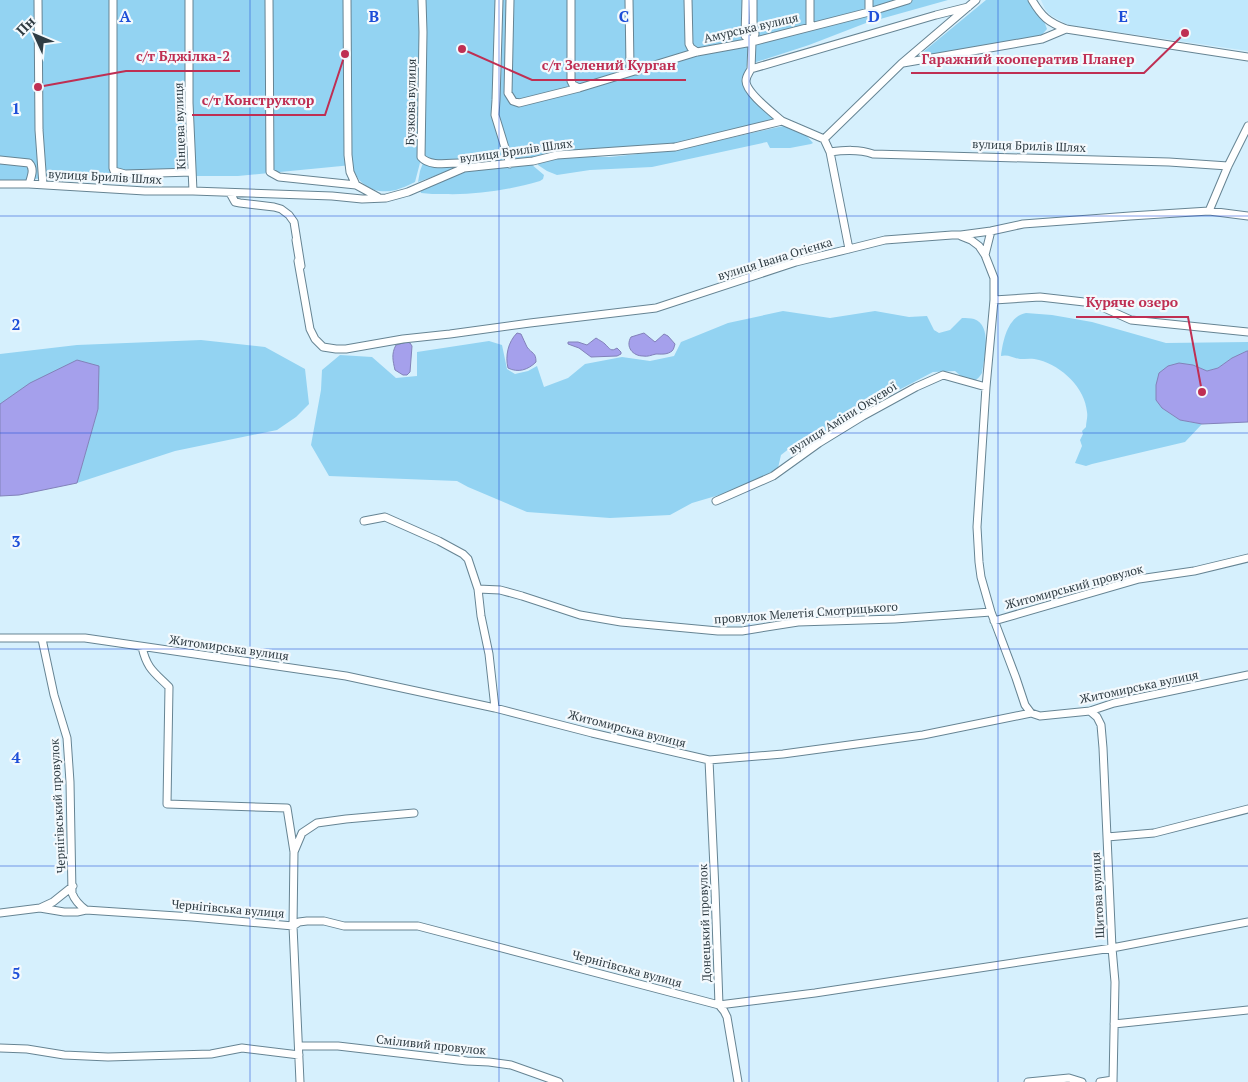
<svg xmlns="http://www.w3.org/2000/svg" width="1248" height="1082" viewBox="0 0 1248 1082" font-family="'PT Serif',serif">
<rect width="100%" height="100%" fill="#d6f0fd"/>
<!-- built -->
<path fill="#bfe8fc" d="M1041 0H1248V51L1068 25 1050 15 1045 9Z"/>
<!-- green -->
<path fill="#93d3f2" d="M0 0H948L866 23 809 45 747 65 743 85 749 94 773 116V120L673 146 498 163 421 159 415 182C409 185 402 188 396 190 376 195 357 186 352 165L238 176H163L87 173 26 180H0Z
M986 0H1030L1035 11 1044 21 1047 29 1040 37 925 57 922 55 923 52Z
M784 126 804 133 813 143 811 144 790 148H770L767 142 652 167 590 170 557 175 547 171 538 165V163L556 157H610L674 150 721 140 774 128Z
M423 163 459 165 454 169 418 182 420 171Z
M531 164 544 175 543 179 540 181C509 190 477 195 444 194 436 194 428 194 421 193L420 190 467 170Z
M783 311 830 318 875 311 909 317 927 316 934 330 939 333 950 330 962 318C966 318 971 318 974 319 993 326 984 358 982 373 973 388 964 379 955 371L933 372 859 411 818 437 795 444 781 455 778 468 756 481 726 493 692 503 670 515 610 518 527 512 468 487 457 481 329 476 311 445 321 390 322 370 340 355 372 357 396 378 417 376V352L489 341 502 345 507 369 515 374 528 371 537 366 544 387 568 378 585 364 622 357 650 361 674 356 681 342 691 338 728 323Z
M1026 313 1052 315 1092 322 1166 343 1248 342V351L1232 358 1218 368 1207 371 1193 365 1162 408 1180 420 1202 424 1185 442 1092 464 1086 466 1075 463 1082 446 1080 440 1083 434 1082 431 1086 427C1086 422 1088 417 1087 412 1085 388 1062 366 1039 360 1033 358 1026 359 1020 359 1013 358 1008 354 1001 356 1003 340 1008 316 1026 313Z
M201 340 265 347 305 369 309 404 296 417 277 430 175 451 77 483 98 409 0 404V354L77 345Z"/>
<!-- water -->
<path fill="#a5a0ec" stroke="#8282b9" d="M517 333 521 334C523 338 525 343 527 347 532 354 536 352 536 362 528 370 518 373 508 368 505 356 508 342 517 333Z
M644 333 655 342 664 334 668 336 675 344C674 347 674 349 672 351 667 355 661 354 656 354 651 355 648 357 643 356 633 356 625 347 631 337Z
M596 338C599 340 603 342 605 344 610 349 611 352 617 348L621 352V354L617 356 591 357 579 348 568 344V342H578L587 345Z
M407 342 410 343 412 346 410 372 407 375H403L395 370C393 361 391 354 396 345Z
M1247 351H1248V422L1202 424 1180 420 1162 408 1156 400V385L1159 373 1168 366 1179 363 1193 365 1207 371 1218 368 1232 358Z
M77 360 99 366 98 409 77 483 19 495 0 496V404L30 383Z"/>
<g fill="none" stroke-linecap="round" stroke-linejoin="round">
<defs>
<path id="minor" d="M38 0 39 130 43 185
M113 0V168L114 171 125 174 192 172
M189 0V103L193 191
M269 0 270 172 279 177 356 185 378 197
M347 0 348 155 350 172 356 185
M422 0 423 32 421 157C429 167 449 163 460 163L464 168
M499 0 496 100 495 115 510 164
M510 0 508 93 513 101 519 103 579 88 697 52 752 42 869 12 908 0
M571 0V81L573 85 579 88
M629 0 630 67 632 69 637 71
M688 0 689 44 691 48 697 52
M746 0 745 36 752 42
M753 0V22L755 34 752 42 751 69 936 15 968 7
M869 0V12
M1032 0C1042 17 1048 22 1066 29L1248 57
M810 26V0
M903 63 1042 39 1066 29
M751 69C749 73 746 76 746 81 746 93 773 113 782 121
M824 139 901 64 976 0
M824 139 830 152 849 249
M830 152C845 150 859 149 873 154L1169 162 1228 166
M0 160 29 163C35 169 31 177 29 184
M0 184H29L145 191H193L332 196 362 199 386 198 408 192 464 168 533 161 557 155 675 147 782 121 824 139
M230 193 235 202 240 203 274 207 281 209 289 215 294 222 301 266
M1209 211 1228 166 1248 126
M961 236 971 240 979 246 985 255 994 278V300L986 387 977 527 979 562 981 577 991 612 1016 678 1025 705 1031 713
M296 240 300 264
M985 255 991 231
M298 261 310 329 315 339 323 347 336 349H346L403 339 450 334 530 323 656 308 796 262 849 249 885 240 952 235H961L991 231 1023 224 1130 216 1209 211 1248 216
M994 300 1040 297 1093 303 1131 320 1248 332
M716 501 773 476 819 443 863 416 916 387 943 375 986 387
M364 521 385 517 439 541 463 554 468 559 478 589 481 616 489 654 495 708
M478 589 500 590 522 596 580 615 621 622 718 631H742L798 622 895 619 991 612
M994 621 1139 579 1194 571 1248 558
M0 638H85L346 676 495 708 592 733 709 760 783 754 923 735 1031 713 1040 716 1090 711 1114 703 1248 675
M42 639 54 695 67 738 70 782 72 893C75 901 79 905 86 910
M142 647C147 669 154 672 169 687L167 804 287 808 294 852 293 926 300 1082
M1090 711 1097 717 1101 725 1103 748 1112 948 1115 982 1113 1082
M709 760 715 890 719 1005 724 1011 727 1017 738 1082
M1107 837 1154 833 1248 809
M294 852 302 833 317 823 346 819 414 813
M40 908 53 902 73 886
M0 913 40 908 64 912H77L86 910 192 917 293 926 299 922 307 921H324L344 926H418L719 1005 815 993 1112 948 1248 922
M1114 1024 1248 1010
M299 1046H338L467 1061 489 1062 511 1065 559 1082
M0 1048 27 1049 64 1055 108 1057 211 1054 242 1048 299 1055
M1028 1082 1069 1078 1082 1082
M1100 1082 1113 1080"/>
</defs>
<!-- minor casing -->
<use href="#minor" stroke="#668493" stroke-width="9"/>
<!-- minor -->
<use href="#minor" stroke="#fff" stroke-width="7"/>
</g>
<!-- grid -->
<path fill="none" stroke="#1d4ed8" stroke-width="1" stroke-opacity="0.55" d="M250 0V1082M499 0V1082M749 0V1082M998 0V1082M0 216H1248M0 433H1248M0 649H1248M0 866H1248"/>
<g text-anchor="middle" stroke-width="4.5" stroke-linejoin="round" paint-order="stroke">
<!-- street labels -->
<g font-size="12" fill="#2f3c43" stroke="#f3f9fd">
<text transform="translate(751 28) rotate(-13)" y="4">Амурська вулиця</text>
<text transform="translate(411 102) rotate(-89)" y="4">Бузкова вулиця</text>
<text transform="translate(180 126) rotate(-92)" y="4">Кінцева вулиця</text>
<text transform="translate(1029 146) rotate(2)" y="4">вулиця Брилів Шлях</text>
<text transform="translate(516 151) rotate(-8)" y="4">вулиця Брилів Шлях</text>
<text transform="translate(105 177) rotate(3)" y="4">вулиця Брилів Шлях</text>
<text transform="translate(775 259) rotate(-17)" y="4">вулиця Івана Огієнка</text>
<text transform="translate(843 418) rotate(-32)" y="4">вулиця Аміни Окуєвої</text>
<text transform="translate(1074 587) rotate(-15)" y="4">Житомирський провулок</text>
<text transform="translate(806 613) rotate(-4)" y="4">провулок Мелетія Смотрицького</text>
<text transform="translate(229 648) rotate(8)" y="4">Житомирська вулиця</text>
<text transform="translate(1139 687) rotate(-12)" y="4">Житомирська вулиця</text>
<text transform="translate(627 729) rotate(14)" y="4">Житомирська вулиця</text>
<text transform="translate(58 806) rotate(-93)" y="4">Чернігівський провулок</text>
<text transform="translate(1098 895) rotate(-93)" y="4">Щитова вулиця</text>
<text transform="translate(228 909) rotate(5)" y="4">Чернігівська вулиця</text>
<text transform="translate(705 923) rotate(-92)" y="4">Донецький провулок</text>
<text transform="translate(627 969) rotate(15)" y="4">Чернігівська вулиця</text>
<text transform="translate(431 1045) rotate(6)" y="4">Сміливий провулок</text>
</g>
</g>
<g font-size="16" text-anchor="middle" font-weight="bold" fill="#1d4ed8" stroke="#f3f9fd" stroke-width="4.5" stroke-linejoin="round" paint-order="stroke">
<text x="125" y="22">A</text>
<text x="374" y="22">B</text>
<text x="624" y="22">C</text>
<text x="874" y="22">D</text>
<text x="1123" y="22">E</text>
<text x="16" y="114">1</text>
<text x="16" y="330">2</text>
<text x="16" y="547">3</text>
<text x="16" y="763">4</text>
<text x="16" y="979">5</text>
</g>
<!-- callouts -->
<path fill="none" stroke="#bf2f53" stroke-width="2" d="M38 87L126 71H240M1185 33L1144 73H911M462 49L532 80H686M345 54L325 115H192M1202 392L1188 317H1076"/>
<g fill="#bf2f53" stroke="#f3f9fd" stroke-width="2">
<circle cx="38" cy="87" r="5"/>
<circle cx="1185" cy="33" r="5"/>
<circle cx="462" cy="49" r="5"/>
<circle cx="345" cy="54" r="5"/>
<circle cx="1202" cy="392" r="5"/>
</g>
<g font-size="14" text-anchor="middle" font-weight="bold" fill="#bf2f53" stroke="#f3f9fd" stroke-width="4.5" stroke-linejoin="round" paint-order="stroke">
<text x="183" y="61">с/т Бджілка-2</text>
<text x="1028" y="64">Гаражний кооператив Планер</text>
<text x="609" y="70">с/т Зелений Курган</text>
<text x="258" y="105">с/т Конструктор</text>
<text x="1132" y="307">Куряче озеро</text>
</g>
<!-- north arrow -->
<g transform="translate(35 35) rotate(314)" stroke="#f3f9fd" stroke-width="4" paint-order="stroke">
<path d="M0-4L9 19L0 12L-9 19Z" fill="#2f3c43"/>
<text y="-8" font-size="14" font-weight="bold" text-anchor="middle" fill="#2f3c43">Пн</text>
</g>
</svg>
